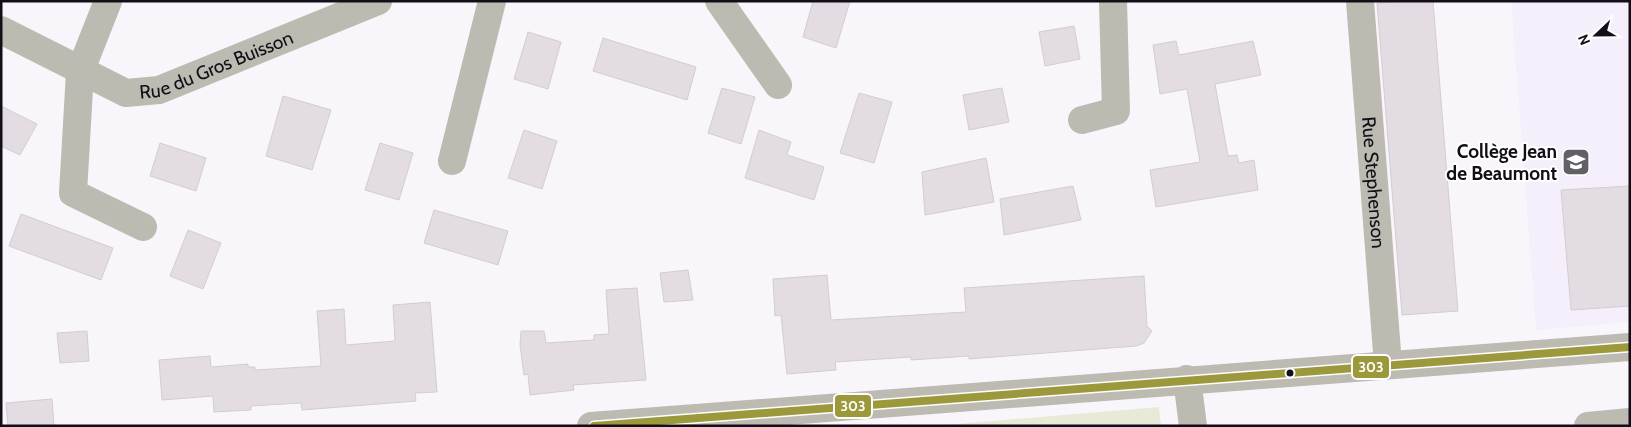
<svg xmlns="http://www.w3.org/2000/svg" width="1631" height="427" viewBox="0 0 1631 427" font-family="Cabin,sans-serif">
<rect width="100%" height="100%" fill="#f8f6fa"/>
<!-- built -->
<path fill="#f5effc" d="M1511 1H1630V322L1536 330Z"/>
<!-- garden -->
<path fill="#e8ead8" d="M1159 407 1161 426H939L945 425Z"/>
<!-- building -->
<path fill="#e3dde3" stroke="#d3cdd2" d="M813 1H850L836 48 803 37Z
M1402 1H1433L1458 311 1402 315 1377 3Z
M1074 26 1080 59 1045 66 1039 32Z
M528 32 561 42 548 89 514 79Z
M603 38 696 67 687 100 593 71Z
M1176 41 1179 55 1253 41 1261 75 1215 84 1228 156 1237 155 1239 163 1254 160 1258 190 1156 207 1150 170 1200 162 1187 89 1160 94 1153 45Z
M722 88 755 97 741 144 708 133Z
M1002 88 1009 122 969 130 963 95Z
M859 93 892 102 874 163 840 153Z
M283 96 331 110 312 170 266 156Z
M1 106 37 124 20 155 1 146Z
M524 130 557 141 542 189 508 178Z
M759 130 791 142 787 155 824 167 814 200 745 178Z
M160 143 206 158 196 191 150 176Z
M380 143 413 153 399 200 365 190Z
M986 158 994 202 925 215 922 172Z
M1073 186 1081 220 1004 235 1000 199Z
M1630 186V306L1571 310 1561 190Z
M434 210 508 231 498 265 424 243Z
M21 214 113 248 101 280 9 246Z
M188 230 221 243 203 289 170 276Z
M688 270 693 300 664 302 660 273Z
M827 275 831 320 966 312 964 288 1144 276 1147 326 1152 331 1144 343 1136 346 969 359V356L911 360V357L835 362 836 370 787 374 781 315 775 316 773 279Z
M637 288 646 380 573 385 574 390 530 395 528 374 524 375 520 345 521 331H544L546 343 594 340V335L609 334 606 290Z
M430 302 437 392 415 393 416 401 302 410 301 403 251 406V410L214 412 213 396 162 400 159 360 210 356 211 367 248 364V367H255V370L321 366 317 311 344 309 346 345 395 341 393 305Z
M87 331 89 361 60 363 57 333Z
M52 399 54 426H8L6 403Z"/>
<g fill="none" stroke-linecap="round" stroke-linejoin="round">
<!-- minor -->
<g stroke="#bdbab1" stroke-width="28">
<path d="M108 1 80 72 73 193 143 227"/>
<path d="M719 1 778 85"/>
<path id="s1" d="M1360 1 1388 365"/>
<path id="s2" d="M1 30 126 93 159 90 378 1"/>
<path d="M1082 120 1116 111 1113 1"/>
<path d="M452 161 492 1"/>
<path d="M1187 379 1193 426"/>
<path d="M591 426 1630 347"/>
<path d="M1588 426 1630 422"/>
</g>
<defs>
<path id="bus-1" d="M594 426 1630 347"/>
</defs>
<!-- bus-1 casing -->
<use href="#bus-1" stroke="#fff" stroke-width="11"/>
<!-- bus-1 -->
<use href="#bus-1" stroke="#9b993b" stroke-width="8"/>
</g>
<!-- icons -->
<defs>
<symbol id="school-square" viewBox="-11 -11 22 22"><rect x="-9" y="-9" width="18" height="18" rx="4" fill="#635f67" stroke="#fff"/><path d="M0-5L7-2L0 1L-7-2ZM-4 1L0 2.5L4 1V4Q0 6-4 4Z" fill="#fff"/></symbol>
</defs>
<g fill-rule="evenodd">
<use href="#school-square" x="1560" y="146" width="32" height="32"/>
</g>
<!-- markers -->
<circle fill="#130e18" stroke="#fff" stroke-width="2" cx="1290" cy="373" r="4.5"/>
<g text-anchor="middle" stroke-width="4" stroke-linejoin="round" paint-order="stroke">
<!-- street labels -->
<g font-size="19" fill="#130e18" stroke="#fff">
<text dy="7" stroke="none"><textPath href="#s2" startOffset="235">Rue du Gros Buisson</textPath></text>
<text dy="7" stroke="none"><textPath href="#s1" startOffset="182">Rue Stephenson</textPath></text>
</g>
<!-- poi labels -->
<g font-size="19" font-weight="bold" fill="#130e18" stroke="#fff" text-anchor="end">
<text x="1557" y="158">Collège Jean<tspan x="1557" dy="22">de Beaumont</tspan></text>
</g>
</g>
<g stroke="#fff" stroke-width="2">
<rect x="1352" y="355" width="38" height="24" rx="5" fill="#9b993b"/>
<rect x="834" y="394" width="38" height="24" rx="5" fill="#9b993b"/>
</g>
<g font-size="14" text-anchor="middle" font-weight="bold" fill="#fff">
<text x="1371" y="372">303</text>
<text x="853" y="411">303</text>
</g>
<!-- border -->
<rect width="1631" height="427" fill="none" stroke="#130e18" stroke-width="5"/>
<!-- north arrow -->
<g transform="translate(1596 35) rotate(248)" stroke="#ffffff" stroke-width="4" paint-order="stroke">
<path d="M0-4L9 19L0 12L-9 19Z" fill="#130e18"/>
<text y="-8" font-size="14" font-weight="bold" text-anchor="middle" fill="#130e18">N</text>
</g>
</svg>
